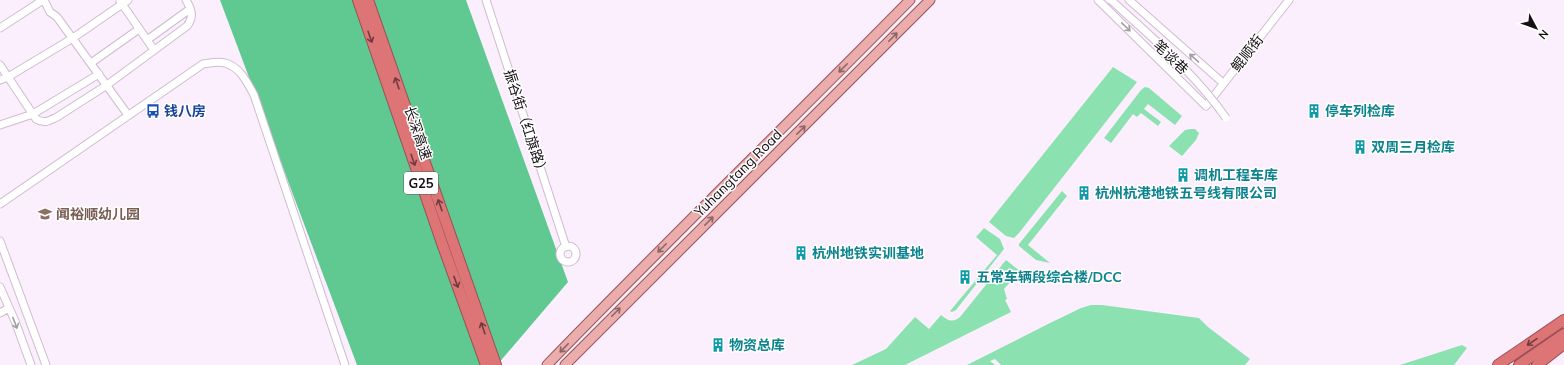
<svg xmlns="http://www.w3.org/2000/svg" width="1564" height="365" viewBox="0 0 1564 365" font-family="Mulish,'Noto Sans SC',sans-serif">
<rect width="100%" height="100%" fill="#fceffd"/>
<!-- green -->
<path fill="#8ce1b1" d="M1113 67 1137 82 1019 233 1014 238 1006 236 989 222Z
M1145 87 1149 88 1182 116 1175 125 1148 104 1144 109 1161 122 1158 126 1141 113 1137 117 1133 114 1111 143 1104 138 1141 90Z
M1191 129H1195L1199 133 1196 140 1182 156 1169 146 1185 130Z
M1062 191 1067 196 1028 245 1050 263 1036 260 1019 246V244Z
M984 228 1000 239 1004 249 956 310 952 312 950 311 997 255 976 237Z
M1006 260 1020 271 1004 289 1007 299 1005 300 1011 312 905 365H852L886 349 915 317 929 329 941 315C948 321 952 323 960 317Z
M1091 305H1102L1199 318 1208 327 1250 359 1245 365H1001L995 359 990 361 995 365H967L1050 323 1081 308Z
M1462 345 1467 348 1454 365H1400Z"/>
<!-- forest -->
<path fill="#60c992" d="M220 0H466L568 282 497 365H357Z"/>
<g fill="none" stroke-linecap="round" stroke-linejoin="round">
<defs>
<path id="minor" d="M44 0 50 12 57 17 128 115
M486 0 566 247
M1098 0 1206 106 1289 0
M1129 0 1223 83
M120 1 154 50
M0 28 43 0
M147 40 190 9
M91 63 139 29
M0 65 36 119C44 124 49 121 57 117L107 85 187 26C194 17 192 10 186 0
M0 80 8 77 73 38 128 0
M0 125 33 114 99 74
M0 204 203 64C210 63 219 61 225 63 240 67 247 82 254 95L345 365
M0 241 46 365
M560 254a8 8 0 1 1 16 0a8 8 0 1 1-16 0Z
M0 287 15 321 31 365
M0 313 9 308"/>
<path id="major" d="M547 365C666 242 790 122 910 0
M565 365 930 0"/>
<path id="highway" d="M358 0 443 246 486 365
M368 0 496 365
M1498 365 1564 320
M1519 365 1564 334
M1537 365 1564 344"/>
</defs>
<!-- minor casing -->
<use href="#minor" stroke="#cfbbd1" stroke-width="9"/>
<!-- major casing -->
<use href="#major" stroke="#975154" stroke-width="11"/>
<!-- highway casing -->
<use href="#highway" stroke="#975154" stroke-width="12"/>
<!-- minor -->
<use href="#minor" stroke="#fff" stroke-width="7"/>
<!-- major -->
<use href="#major" stroke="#ebacac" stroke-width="9"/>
<!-- highway -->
<use href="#highway" stroke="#dd7475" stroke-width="10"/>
<defs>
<path id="minor-bridge" d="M1111 0C1151 37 1195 73 1226 118"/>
</defs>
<!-- minor-bridge casing -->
<use href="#minor-bridge" stroke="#cfbbd1" stroke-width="9" stroke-linecap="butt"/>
<!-- minor-bridge -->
<use href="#minor-bridge" stroke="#fff" stroke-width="7"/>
</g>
<!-- one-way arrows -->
<defs><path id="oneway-shaft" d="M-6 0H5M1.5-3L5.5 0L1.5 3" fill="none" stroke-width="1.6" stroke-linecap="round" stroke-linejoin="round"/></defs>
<g stroke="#a29fa2">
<use href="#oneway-shaft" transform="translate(1126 27) rotate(44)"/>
<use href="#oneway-shaft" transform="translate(1194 58) rotate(-139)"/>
<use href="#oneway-shaft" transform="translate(15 323) rotate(69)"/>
</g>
<g stroke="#703c41">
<use href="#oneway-shaft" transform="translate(370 37) rotate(71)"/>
<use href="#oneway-shaft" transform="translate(397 83) rotate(-109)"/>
<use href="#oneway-shaft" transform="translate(413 160) rotate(71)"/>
<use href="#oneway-shaft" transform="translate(440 205) rotate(-109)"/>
<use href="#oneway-shaft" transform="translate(456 282) rotate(70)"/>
<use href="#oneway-shaft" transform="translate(483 328) rotate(-109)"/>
<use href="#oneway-shaft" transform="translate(1532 342) rotate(146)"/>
</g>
<g stroke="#8b6568">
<use href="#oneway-shaft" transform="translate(893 37) rotate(-45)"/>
<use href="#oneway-shaft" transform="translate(843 68) rotate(135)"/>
<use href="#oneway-shaft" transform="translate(801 130) rotate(-45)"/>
<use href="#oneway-shaft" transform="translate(709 221) rotate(-45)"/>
<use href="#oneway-shaft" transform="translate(662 248) rotate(135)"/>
<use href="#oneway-shaft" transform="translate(616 312) rotate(-45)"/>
<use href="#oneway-shaft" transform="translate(564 348) rotate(134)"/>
</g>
<!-- icons -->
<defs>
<symbol id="bus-bare" viewBox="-9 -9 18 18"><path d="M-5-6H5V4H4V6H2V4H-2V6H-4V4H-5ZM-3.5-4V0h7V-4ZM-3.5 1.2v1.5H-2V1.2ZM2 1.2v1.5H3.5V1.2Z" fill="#1a4fb4" stroke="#fff" stroke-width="2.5" paint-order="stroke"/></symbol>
<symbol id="building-bare" viewBox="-9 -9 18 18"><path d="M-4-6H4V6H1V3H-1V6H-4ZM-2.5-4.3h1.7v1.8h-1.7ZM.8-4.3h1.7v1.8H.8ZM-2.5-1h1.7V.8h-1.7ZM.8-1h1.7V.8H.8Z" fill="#0f9aa8" stroke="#fff" stroke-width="2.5" paint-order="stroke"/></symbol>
<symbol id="school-bare" viewBox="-9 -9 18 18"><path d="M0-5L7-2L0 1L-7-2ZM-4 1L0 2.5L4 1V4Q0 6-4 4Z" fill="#8d6e63" stroke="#fff" stroke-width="2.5" paint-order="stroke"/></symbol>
</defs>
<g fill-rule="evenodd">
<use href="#bus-bare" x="143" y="101" width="20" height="20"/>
<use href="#building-bare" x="1304" y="101" width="20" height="20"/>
<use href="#building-bare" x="1350" y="137" width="20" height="20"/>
<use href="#building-bare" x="1173" y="165" width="20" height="20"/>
<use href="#building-bare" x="1074" y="183" width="20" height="20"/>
<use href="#school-bare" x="35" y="204" width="20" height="20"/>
<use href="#building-bare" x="791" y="243" width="20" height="20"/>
<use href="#building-bare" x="955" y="267" width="20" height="20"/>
<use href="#building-bare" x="708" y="335" width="20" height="20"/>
</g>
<g text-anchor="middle" stroke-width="3" stroke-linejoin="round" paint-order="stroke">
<!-- shield labels -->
<rect fill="#fff" stroke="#5c575c" stroke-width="1" x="404" y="172" width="34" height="22" rx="3"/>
<g font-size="13" font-weight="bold" fill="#160f16">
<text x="421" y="188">G25</text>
</g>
<!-- street labels -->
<g font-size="14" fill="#160f16" stroke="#fff">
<text transform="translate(1247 53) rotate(-52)" y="5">鲲顺街</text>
<text transform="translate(1171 57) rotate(44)" y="5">笔谈巷</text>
<text transform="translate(526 123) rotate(72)" y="5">振谷街（红旗路）</text>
<text transform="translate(418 133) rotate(71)" y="5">长深高速</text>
<text transform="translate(738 173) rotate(-45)" y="5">Yuhangtang Road</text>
</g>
<!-- transit labels -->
<g font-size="14" font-weight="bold" fill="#164399" stroke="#fff" text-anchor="start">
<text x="164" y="116">钱八房</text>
</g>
<!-- culture labels -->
<g font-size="14" font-weight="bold" fill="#0d838f" stroke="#fff" text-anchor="start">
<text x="1325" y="116">停车列检库</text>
<text x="1371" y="152">双周三月检库</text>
<text x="1194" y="180">调机工程车库</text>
<text x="1095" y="198">杭州杭港地铁五号线有限公司</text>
<text x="812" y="258">杭州地铁实训基地</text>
<text x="976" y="282">五常车辆段综合楼/DCC</text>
<text x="729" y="350">物资总库</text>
</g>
<!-- education labels -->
<g font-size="14" font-weight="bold" fill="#785e54" stroke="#fff" text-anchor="start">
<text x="56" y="219">闻裕顺幼儿园</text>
</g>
</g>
<!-- north arrow -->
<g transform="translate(1536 28) rotate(131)" stroke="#ffffff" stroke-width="3" paint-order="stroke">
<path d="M0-3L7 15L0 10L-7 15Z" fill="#160f16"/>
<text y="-6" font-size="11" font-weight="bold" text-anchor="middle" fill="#160f16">N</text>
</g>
</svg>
